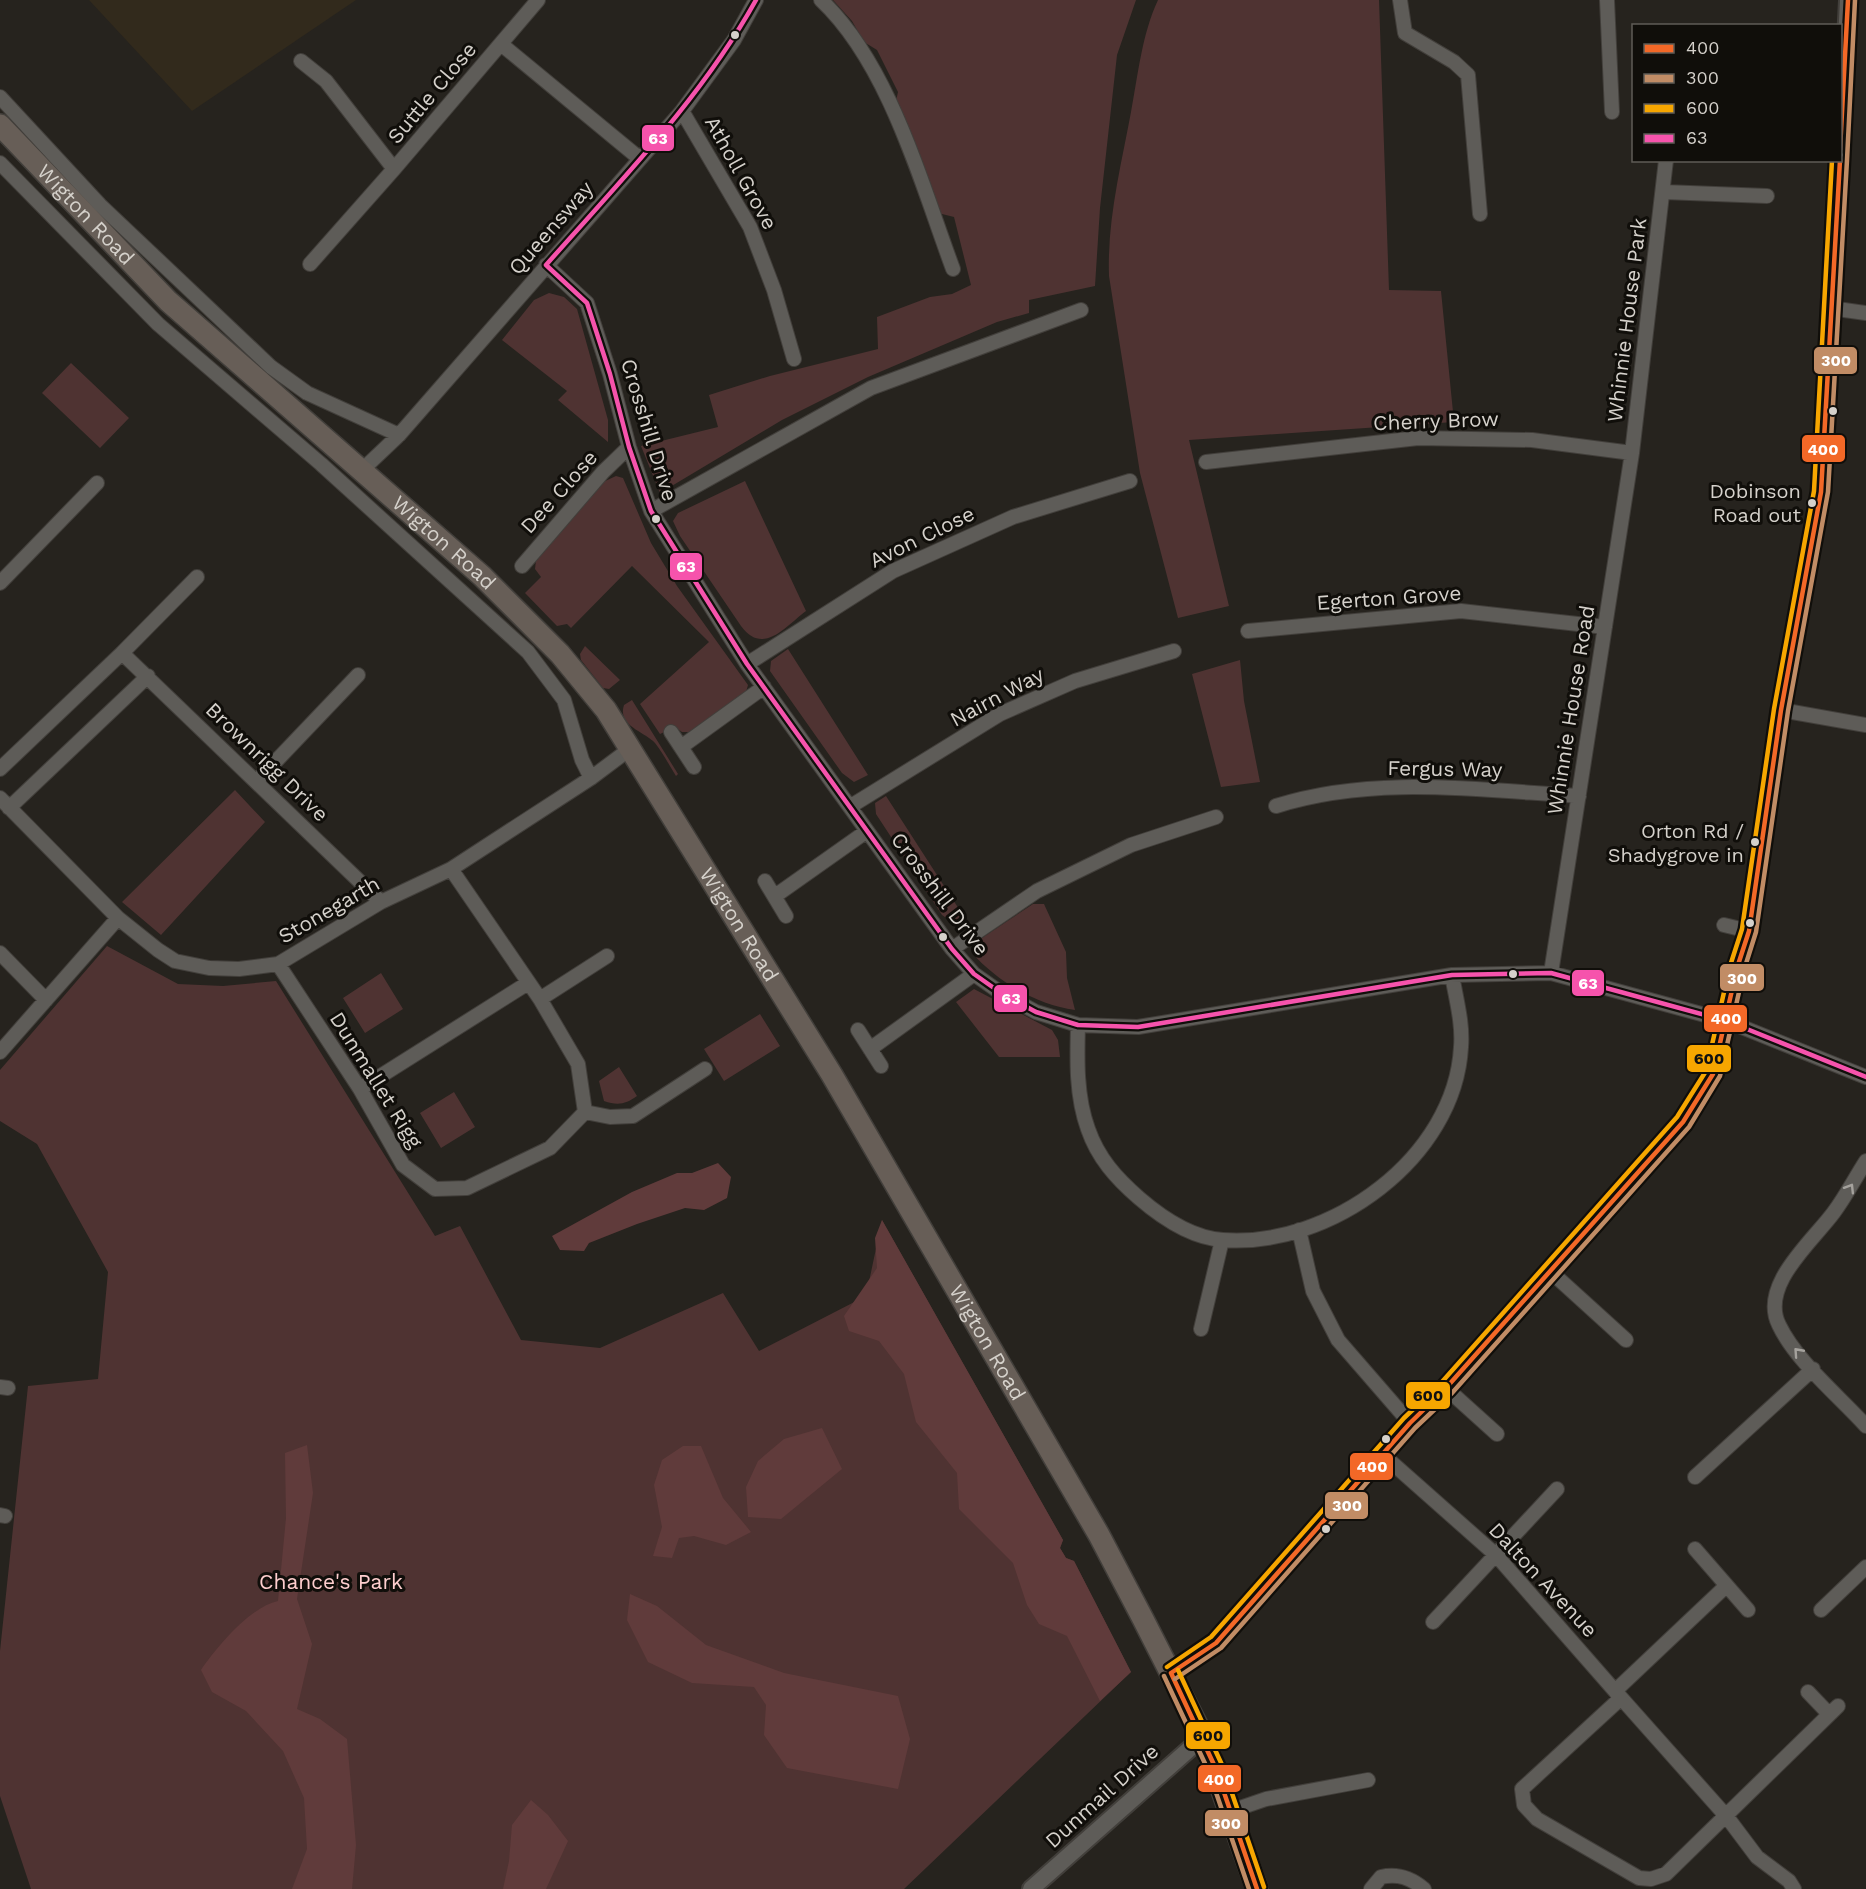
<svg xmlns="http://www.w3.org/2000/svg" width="1866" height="1889" viewBox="0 0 1866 1889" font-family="'Work Sans',sans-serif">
<rect width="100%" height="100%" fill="#26231e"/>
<!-- built -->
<path fill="#322a1c" d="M89 0H356L192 111Z"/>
<!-- green -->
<path fill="#4f3332" d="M833 0H1136L1117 55 1100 208 1095 286 1029 300V313L997 322 868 377 782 420 660 493 641 446 718 427 709 395 770 376 878 349 877 317 930 297 952 294 971 285 954 217 938 213 896 101 898 92 877 50 864 42 852 21Z
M1158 0H1379L1389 290 1441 291 1454 422 1189 440 1229 606 1178 618 1140 473 1109 276C1107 220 1121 166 1131 112 1138 75 1142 34 1158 0Z
M549 293 564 297 577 309 608 420V442L558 400 567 391 502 340 534 300Z
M71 363 129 418 100 448 42 393Z
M616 476 623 478 651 543 677 586 748 685 746 692 692 732H682L675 727 660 734 640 704 709 642 632 566 571 628 567 624 557 626 525 593 541 577 535 569 536 560 601 483Z
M745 481 806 611C785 627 763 656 741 626L680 536 673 521 678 513Z
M585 646 620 680 609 689 603 688 581 660 580 654Z
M788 649 868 775 854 782 842 773 770 671 771 661Z
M1240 660 1244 701 1260 782 1221 787 1192 674Z
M632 700 678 774 676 776C669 765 663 753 655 743 645 732 617 726 624 705Z
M235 790 265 822 161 935 122 902Z
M886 796 966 920 955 924 942 915 876 814 875 803Z
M1033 904H1044L1066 952 1067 978 1075 1010C1037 1005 998 982 972 953L976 942Z
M107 946 178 984 223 986 276 981 435 1236 460 1226 521 1340 600 1348 723 1293 759 1351 866 1296 882 1220 1063 1540 1060 1548 1066 1558 1074 1561 1131 1672 904 1889H31L0 1796V1651L28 1386 98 1379 108 1272 37 1144 0 1121V1070Z
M381 973 403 1009 365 1033 343 998Z
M974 989 1052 1030 1058 1040 1060 1057H999L956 1002Z
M760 1014 780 1046 724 1081 704 1049Z
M619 1067 637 1096C626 1104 618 1106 604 1101L599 1081Z
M454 1092 475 1127 441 1148 420 1113Z"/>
<!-- forest -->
<path fill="#603b3b" d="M718 1163 731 1177 727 1198 704 1210 685 1208 637 1224 589 1243 584 1251 560 1250 552 1236 632 1192 677 1173H692Z
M882 1220 1063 1540 1060 1548 1066 1558 1074 1561 1131 1672 1100 1701 1067 1636 1039 1624 1027 1605 1013 1563 959 1509 957 1473 916 1422 904 1374 879 1341 849 1331 844 1316 877 1268 875 1238Z
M822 1428 842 1469 781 1519 748 1517 746 1487 758 1461 784 1439Z
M307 1445 313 1493 297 1599 312 1644 297 1709 320 1719 347 1739 356 1845 352 1889H292L307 1849 304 1798 283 1751 246 1711 212 1692 201 1670C217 1647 250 1607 278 1601L286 1518 285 1453Z
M683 1446H701L723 1498 751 1532 726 1545 694 1536 679 1538 672 1558 653 1556 662 1527 654 1485 662 1460Z
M630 1594 657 1606 706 1645 784 1673 898 1696 910 1739 898 1789 787 1768 764 1735 766 1705 754 1687 692 1683 648 1662 627 1620Z
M531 1800 548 1815 568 1841 546 1889H503L509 1861 512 1825Z"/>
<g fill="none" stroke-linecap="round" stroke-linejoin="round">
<defs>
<path id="minor" d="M821 0C889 64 921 183 953 269
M1400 0 1405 33 1454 62 1468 75 1480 214
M1607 0 1612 112
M501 44 639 158
M301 61 326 81 394 169
M0 97 100 205 271 367 307 393 399 435
M682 111 750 227 774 290 794 359
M0 163 158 324 321 464 528 652 564 700 582 760 591 778
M1664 192 1767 196
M310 264 394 169 538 0
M546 265 587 303 610 374 629 447 651 511 747 664 952 949 974 974 1001 993 1036 1012 1078 1025 1138 1027 1452 975 1551 973 1727 1021 1866 1077
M1830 308 1866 313
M1206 462 1418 438 1532 440 1632 453
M361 471 399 435 682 111 734 40 756 0
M651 511 871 388 1081 310
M522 566 603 472 629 447
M0 583 97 483
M1248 631 1461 611 1605 627
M122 653 381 902
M747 664 893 571 1013 517 1130 481
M1781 710 1866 725
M671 732 694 767
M681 747 764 687
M0 769 122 653 197 577
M257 781 358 675
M0 798 118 918 158 950 175 961 209 968 239 969 278 964 381 902 451 869 591 778 631 748
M851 806 1000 714 1075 681 1174 651
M1276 806C1374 775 1478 790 1579 796
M9 808 148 676
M765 881 786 916
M775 896 867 831
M1724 925 1749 931
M952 949 1037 891 1131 845 1216 817
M0 953 46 1000
M278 964 360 1089 403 1165 435 1189 467 1188 550 1148 585 1112 578 1064 540 999 451 869
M1551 973 1632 453 1666 160
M540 999 607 956
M1078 1025C1077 1060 1076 1096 1088 1129 1098 1158 1116 1178 1139 1198 1161 1217 1192 1238 1223 1240 1330 1248 1455 1158 1461 1047 1463 1023 1456 999 1452 975
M858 1030 881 1066
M870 1049 974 974
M0 1052 118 918
M360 1089 528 983
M585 1112 610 1117 633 1116 705 1069
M1866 1161C1855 1178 1846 1196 1834 1212 1813 1241 1759 1285 1779 1325 1796 1361 1839 1396 1866 1426
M1299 1230 1313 1291 1338 1340 1410 1423
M1550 1271 1626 1340
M1201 1329 1222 1240
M0 1387 8 1388
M1446 1388 1497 1434
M1382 1454 1496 1555 1615 1691
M1695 1477 1813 1369
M0 1515 5 1516
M1695 1549 1748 1610
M1725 1587 1615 1691 1727 1817 1757 1857 1789 1881 1794 1889
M1821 1610 1866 1567
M1433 1622 1557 1489
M1808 1692 1829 1714
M1621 1698 1522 1789 1524 1805 1537 1819 1639 1878 1651 1879 1666 1874 1838 1706
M1231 1811 1266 1799 1368 1780
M1371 1889 1381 1877C1398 1873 1411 1878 1424 1889"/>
<path id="tertiary" d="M1840 160 1848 0
M1171 1673 1216 1643 1410 1423 1446 1388 1683 1122 1713 1074 1737 968 1749 931 1781 710 1821 492 1840 160
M1031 1889 1203 1737"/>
<g id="primary">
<path id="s1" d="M0 125 168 301 482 576 560 654 606 710 832 1075 1099 1535 1143 1619 1203 1737 1257 1889"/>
</g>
</defs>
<!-- minor casing -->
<use href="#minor" stroke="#423f3b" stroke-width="16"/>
<!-- tertiary casing -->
<use href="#tertiary" stroke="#423f3b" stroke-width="20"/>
<!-- primary casing -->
<use href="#primary" stroke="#423f3b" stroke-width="24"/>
<!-- minor -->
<use href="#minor" stroke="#5e5c58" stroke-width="14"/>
<!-- tertiary -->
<use href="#tertiary" stroke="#5e5c58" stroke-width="16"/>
<!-- primary -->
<use href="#primary" stroke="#675e57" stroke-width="21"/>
<defs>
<path id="bus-1" d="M1840 150 1848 0
M1171 1673 1216 1643 1410 1423 1446 1388 1683 1122 1713 1074 1737 968 1749 931 1781 710 1821 492 1840 160
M1171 1673 1216 1769 1257 1889"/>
<path id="bus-2" d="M1847 160 1855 0
M1164 1676 1209 1772 1249 1889
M1175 1679 1221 1648 1415 1428 1452 1393 1689 1127 1720 1076 1744 970 1756 932 1788 711 1828 492 1847 160"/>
<path id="bus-3" d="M1167 1667 1211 1637 1404 1418 1441 1383 1677 1117 1706 1071 1730 966 1742 929 1774 709 1814 491 1832 160
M1178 1670 1223 1767 1264 1887"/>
<path id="bus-4" d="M546 265 587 303 610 374 629 447 651 511 747 664 952 949 974 974 1001 993 1036 1012 1078 1025 1138 1027 1452 975 1551 973 1727 1021 1866 1077
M546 265C621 180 701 99 756 0"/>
</defs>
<!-- bus-1 casing -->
<use href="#bus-1" stroke="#100e0a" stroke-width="9"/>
<!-- bus-2 casing -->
<use href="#bus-2" stroke="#100e0a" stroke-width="9"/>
<!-- bus-3 casing -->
<use href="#bus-3" stroke="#100e0a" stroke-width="9"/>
<!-- bus-4 casing -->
<use href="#bus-4" stroke="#100e0a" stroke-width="9"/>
<!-- bus-1 -->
<use href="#bus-1" stroke="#f36827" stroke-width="4.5"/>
<!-- bus-2 -->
<use href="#bus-2" stroke="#c18c65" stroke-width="4.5"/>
<!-- bus-3 -->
<use href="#bus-3" stroke="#f7a600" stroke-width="4.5"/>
<!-- bus-4 -->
<use href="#bus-4" stroke="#f653ac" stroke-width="4.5"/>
</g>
<!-- one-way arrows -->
<defs><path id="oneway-chevron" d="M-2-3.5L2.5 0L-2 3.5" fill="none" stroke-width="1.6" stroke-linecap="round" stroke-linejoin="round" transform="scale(1.5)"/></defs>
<g stroke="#a5a29d">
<use href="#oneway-chevron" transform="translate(1850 1188) rotate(-58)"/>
<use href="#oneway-chevron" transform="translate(1798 1352) rotate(-132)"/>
</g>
<!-- markers -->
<g fill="#d5d1cb" stroke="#100e0a" stroke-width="2">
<circle cx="735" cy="35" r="5"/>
<circle cx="1833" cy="411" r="5"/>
<circle cx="1812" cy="503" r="5"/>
<circle cx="656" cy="519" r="5"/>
<circle cx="1755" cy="842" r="5"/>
<circle cx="1750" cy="923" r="5"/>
<circle cx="943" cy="937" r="5"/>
<circle cx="1513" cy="974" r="5"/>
<circle cx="1386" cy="1439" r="5"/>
<circle cx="1326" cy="1529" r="5"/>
</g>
<g text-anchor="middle" stroke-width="6" stroke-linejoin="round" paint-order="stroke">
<!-- bus labels -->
<g font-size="20" fill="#d5d1cb" stroke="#100e0a" text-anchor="end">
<text x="1801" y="498">Dobinson<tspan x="1801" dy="24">Road out</tspan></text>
<text x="1744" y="838">Orton Rd /<tspan x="1744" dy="24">Shadygrove in</tspan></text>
</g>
<!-- street labels -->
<g font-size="21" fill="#d5d1cb" stroke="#100e0a">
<text transform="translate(432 93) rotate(-50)" y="7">Suttle Close</text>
<text transform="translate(741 173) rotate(61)" y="7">Atholl Grove</text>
<text dy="7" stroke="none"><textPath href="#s1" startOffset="124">Wigton Road</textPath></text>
<text transform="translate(551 228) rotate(-49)" y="7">Queensway</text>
<text transform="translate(1627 320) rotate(-83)" y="7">Whinnie House Park</text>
<text transform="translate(1436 421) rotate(-2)" y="7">Cherry Brow</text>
<text transform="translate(649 430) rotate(73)" y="7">Crosshill Drive</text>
<text transform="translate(559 492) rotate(-48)" y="7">Dee Close</text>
<text transform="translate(922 537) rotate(-26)" y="7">Avon Close</text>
<text dy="7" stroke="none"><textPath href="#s1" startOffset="610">Wigton Road</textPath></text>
<text transform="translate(1389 598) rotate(-4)" y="7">Egerton Grove</text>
<text transform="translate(997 697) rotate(-28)" y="7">Nairn Way</text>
<text transform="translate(1571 710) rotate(-81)" y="7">Whinnie House Road</text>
<text transform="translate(267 762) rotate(44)" y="7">Brownrigg Drive</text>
<text transform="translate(1445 769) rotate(1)" y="7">Fergus Way</text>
<text transform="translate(940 894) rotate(53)" y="7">Crosshill Drive</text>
<text transform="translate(329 910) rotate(-30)" y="7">Stonegarth</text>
<text dy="7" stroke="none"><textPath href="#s1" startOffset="1096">Wigton Road</textPath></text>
<text transform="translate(376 1080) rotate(58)" y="7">Dunmallet Rigg</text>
<text dy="7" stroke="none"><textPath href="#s1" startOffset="1582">Wigton Road</textPath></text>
<text transform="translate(1543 1580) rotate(47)" y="7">Dalton Avenue</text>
<text transform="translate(1102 1796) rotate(-42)" y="7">Dunmail Drive</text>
</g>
<!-- park labels -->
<g font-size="21" fill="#fecece" stroke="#100e0a">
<text x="331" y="1589">Chance's Park</text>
</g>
</g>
<g stroke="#100e0a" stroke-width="2">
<rect x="641" y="124" width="34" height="28" rx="6" fill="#f653ac"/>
<rect x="1813" y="346" width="45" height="29" rx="6" fill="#c18c65"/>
<rect x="1801" y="434" width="45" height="29" rx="6" fill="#f36827"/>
<rect x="669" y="552" width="34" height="29" rx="6" fill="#f653ac"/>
<rect x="1719" y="963" width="46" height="29" rx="6" fill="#c18c65"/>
<rect x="1571" y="969" width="34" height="28" rx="6" fill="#f653ac"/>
<rect x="993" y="984" width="35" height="29" rx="6" fill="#f653ac"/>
<rect x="1703" y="1004" width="45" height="29" rx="6" fill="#f36827"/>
<rect x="1686" y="1044" width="46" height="29" rx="6" fill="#f7a600"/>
<rect x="1405" y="1381" width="46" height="29" rx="6" fill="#f7a600"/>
<rect x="1349" y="1452" width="45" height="29" rx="6" fill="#f36827"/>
<rect x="1324" y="1491" width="45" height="29" rx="6" fill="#c18c65"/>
<rect x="1185" y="1721" width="46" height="29" rx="6" fill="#f7a600"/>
<rect x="1197" y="1764" width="45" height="29" rx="6" fill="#f36827"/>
<rect x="1204" y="1809" width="45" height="28" rx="6" fill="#c18c65"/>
</g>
<g font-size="16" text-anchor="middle" font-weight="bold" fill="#fff">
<text x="658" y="144">63</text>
<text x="1836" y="366">300</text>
<text x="1823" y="455">400</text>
<text x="686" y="572">63</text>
<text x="1742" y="984">300</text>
<text x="1588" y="989">63</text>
<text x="1011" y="1004">63</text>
<text x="1726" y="1024">400</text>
<text x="1372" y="1472">400</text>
<text x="1347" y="1511">300</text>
<text x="1219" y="1785">400</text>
<text x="1226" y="1829">300</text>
</g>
<g font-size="16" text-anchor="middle" font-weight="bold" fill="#111">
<text x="1709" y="1064">600</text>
<text x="1428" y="1401">600</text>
<text x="1208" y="1741">600</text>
</g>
<!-- legend -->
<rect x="1632" y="24" width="210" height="138" fill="#100e0a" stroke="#5f5c57" stroke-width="1.5"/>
<rect x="1644" y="44" width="30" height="9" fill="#f36827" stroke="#5f5c57" stroke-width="1.5"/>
<text x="1686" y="54" font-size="18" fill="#d5d1cb">400</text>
<rect x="1644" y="74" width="30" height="9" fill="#c18c65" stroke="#5f5c57" stroke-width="1.5"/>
<text x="1686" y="84" font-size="18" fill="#d5d1cb">300</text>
<rect x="1644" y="104" width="30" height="9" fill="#f7a600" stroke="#5f5c57" stroke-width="1.5"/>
<text x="1686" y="114" font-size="18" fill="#d5d1cb">600</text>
<rect x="1644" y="134" width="30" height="9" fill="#f653ac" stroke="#5f5c57" stroke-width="1.5"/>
<text x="1686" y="144" font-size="18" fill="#d5d1cb">63</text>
</svg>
